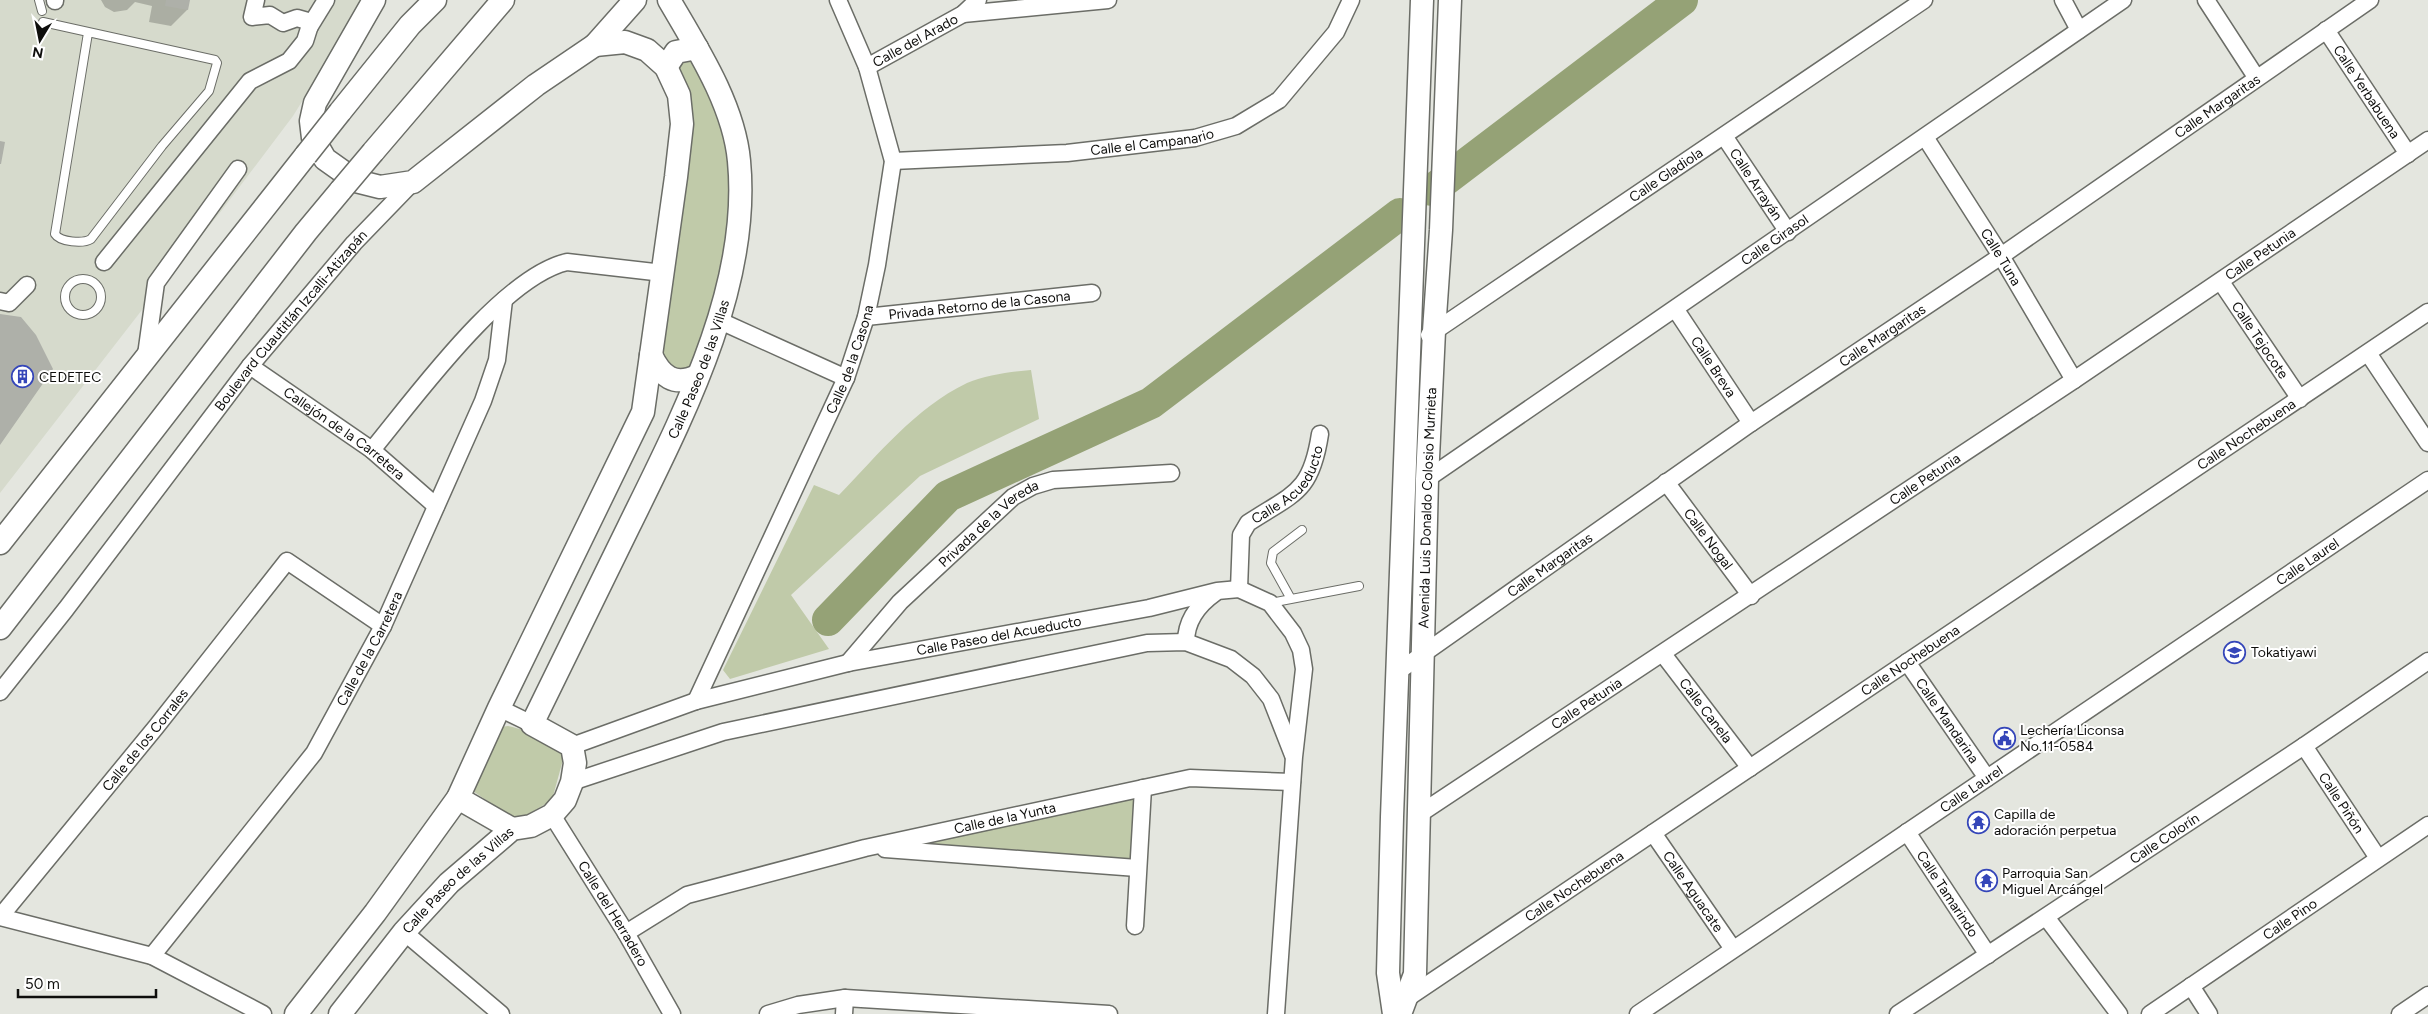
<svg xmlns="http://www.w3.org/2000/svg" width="2428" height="1014" viewBox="0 0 2428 1014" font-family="Figtree,sans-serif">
<rect width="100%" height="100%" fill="#e4e6df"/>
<!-- built -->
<path fill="#d6dacc" d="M0 0H365L293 116 222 210 145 306 0 493Z"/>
<!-- green -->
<path fill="#c0caa9" d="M692 56 720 104 734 160 731 246 696 366 674 372 657 353 688 132 672 67Z
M1031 370 1039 419 920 476 791 595 829 649 730 679 723 670 814 485 839 495C878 455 915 408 967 383 986 375 1010 372 1031 370Z
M508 726C533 732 546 736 564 756L552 800 517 821 467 787 493 728Z
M1138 793 1133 864 893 846Z"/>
<!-- shadow -->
<path fill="#0003" d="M101 0H189L187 10 171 26 149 22 152 6 135 2 127 10 114 12 105 7Z"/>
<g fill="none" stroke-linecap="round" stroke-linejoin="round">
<!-- river -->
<path stroke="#95a276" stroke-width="32" d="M1432 190 1682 0
M828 620 948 496 1151 403 1400 214"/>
</g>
<!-- building -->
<path fill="#aeb0a9" d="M166 0H190L188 10 165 6Z
M0 141 5 142 1 164H0Z
M0 314 21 317 36 335 53 369 0 445Z"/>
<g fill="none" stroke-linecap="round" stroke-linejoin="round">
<defs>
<path id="lane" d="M39 0 42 11
M43 22 215 60 217 63 209 91 162 146 91 239C83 244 60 242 55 234L88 33
M65 297a18 18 0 1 1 36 0a18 18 0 1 1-36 0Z
M1291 599 1271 563 1273 552 1302 530
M1270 603 1359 586"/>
<g id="street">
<path d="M2063 0 2079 30"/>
<path d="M2206 0 2256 77"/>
<path d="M55 1V0"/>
<path d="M963 14 1108 0"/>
<path d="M310 26 326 0"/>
<path id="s1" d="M2326 30 2408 154"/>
<path id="s2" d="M867 67 963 14 978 0"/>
<path id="s3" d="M1724 136 1788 232"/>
<path id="s4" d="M1925 137 2001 256 2074 380"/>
<path id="s5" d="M893 161 1067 153 1195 138 1236 126 1279 100 1336 32 1351 0"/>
<path d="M104 262 250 81 289 61 305 41 311 22 297 18 283 23 270 15 252 17 256 0"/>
<path id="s6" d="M2221 282 2300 399"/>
<path d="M0 301 9 303 27 285"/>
<path id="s7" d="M1676 310 1751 423"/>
<path id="s8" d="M866 317 1092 293"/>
<path d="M718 320 846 378"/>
<path id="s9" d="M1429 335 1924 0"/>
<path d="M2368 353 2428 443"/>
<path d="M146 355 156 283 238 169"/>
<path id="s10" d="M250 366 372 450 436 506"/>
<path d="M372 450C415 398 502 277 567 262L663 273"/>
<path id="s11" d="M1427 479 2123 0"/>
<path id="s12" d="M1666 482 1751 596"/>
<path id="s13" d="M1239 589 1241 535 1248 523C1294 493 1311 493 1320 434"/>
<path d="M1186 642C1186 620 1198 605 1215 593"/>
<path id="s14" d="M1663 654 1750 768"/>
<path id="s15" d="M1907 662 1987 778"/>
<path id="s16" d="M848 663 900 602 1013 497 1033 486 1053 480 1171 473"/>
<path id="s17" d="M1396 673 1751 423 2001 256 2370 0"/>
<path id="s18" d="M0 692 66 609 250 366 354 243 413 182"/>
<path id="s19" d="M696 701 846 378 866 317 877 265 893 161 867 67 838 0"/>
<path d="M499 708 532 724"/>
<path id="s20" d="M572 746 696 701 848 663 1149 608 1217 591 1239 589 1270 603 1293 633 1301 650 1304 669 1294 757 1276 1014"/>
<path id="s21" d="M2304 746 2378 858"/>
<path d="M572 782 723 732 1147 643 1186 642 1231 659 1253 676 1271 699 1293 755"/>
<path id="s22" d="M552 815 626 933 672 1014"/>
<path id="s23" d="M1418 815 2074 380 2428 140"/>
<path id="s24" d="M1907 832 1988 955"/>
<path id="s25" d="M1653 833 1733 949"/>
<path d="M885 849 1137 868"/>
<path id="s26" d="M0 917 156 727 287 561 383 626"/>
<path d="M0 917 152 956 263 1014"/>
<path d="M2046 917 2119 1014"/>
<path d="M1135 926 1143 788"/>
<path d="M404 932 501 1014"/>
<path id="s27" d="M626 933 687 895 865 848 1190 778 1292 782"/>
<path id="s28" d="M152 956 314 753 383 626 483 401 497 360 504 300"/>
<path d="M2191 986 2209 1014"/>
<path id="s29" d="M1403 1001 2428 312"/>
<path d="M768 1014 798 1005 845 998 1109 1014"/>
<path d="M844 1014 845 998"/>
<path id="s30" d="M1638 1014 2428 480"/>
<path id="s31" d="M1898 1014 2304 746 2428 661"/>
<path id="s32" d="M2150 1014 2428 825"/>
<path d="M2400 1014 2428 995"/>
</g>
<g id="secondary">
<path d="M374 0 315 103 311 121 313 138 325 159 356 181 380 187 413 182 536 85 595 45 635 0"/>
<path d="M666 67 676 52 697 48"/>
<path d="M340 112 410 25 435 0"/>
<path d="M373 152 503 0"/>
<path d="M651 355C661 376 674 387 697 376"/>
<path d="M0 543 306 155"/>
<path d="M0 628 306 232 341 190"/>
<path d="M458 798 512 829"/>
<path d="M296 1014 375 913 458 798 499 708 643 412 676 177 682 124 679 95 666 67 647 50 625 42 595 45"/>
<path id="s33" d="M340 1014 404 932 449 883 512 829 531 826 552 815 565 800 572 782 575 763 572 746 532 724C565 658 597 592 629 526 683 416 751 286 739 161 734 105 697 48 669 0"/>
<path d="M1394 1014 1388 973 1392 817 1422 0"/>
<path id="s34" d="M1400 1014 1415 974 1427 479 1434 331 1441 230 1450 0"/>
</g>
</defs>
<!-- lane casing -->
<use href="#lane" stroke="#6b6d67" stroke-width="10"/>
<!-- street casing -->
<use href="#street" stroke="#6b6d67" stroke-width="19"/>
<!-- secondary casing -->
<use href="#secondary" stroke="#6b6d67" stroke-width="25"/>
<!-- lane -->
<use href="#lane" stroke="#fff" stroke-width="8"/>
<!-- street -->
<use href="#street" stroke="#fff" stroke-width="16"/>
<!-- secondary -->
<use href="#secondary" stroke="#fff" stroke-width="22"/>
<defs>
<path id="secondary-bridge" d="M306 155 340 112
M341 190 373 152"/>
</defs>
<!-- secondary-bridge casing -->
<use href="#secondary-bridge" stroke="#6b6d67" stroke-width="25" stroke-linecap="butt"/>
<!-- secondary-bridge -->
<use href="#secondary-bridge" stroke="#fff" stroke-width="22"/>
</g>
<!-- icons -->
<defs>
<symbol id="building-ring" viewBox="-11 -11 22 22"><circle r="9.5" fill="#fff" stroke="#3546b9" stroke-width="1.5"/><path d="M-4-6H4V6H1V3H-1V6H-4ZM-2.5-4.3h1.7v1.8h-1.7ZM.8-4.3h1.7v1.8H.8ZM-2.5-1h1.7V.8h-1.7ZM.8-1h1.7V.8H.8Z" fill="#3546b9"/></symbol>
<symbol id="school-ring" viewBox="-11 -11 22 22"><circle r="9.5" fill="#fff" stroke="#3546b9" stroke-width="1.5"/><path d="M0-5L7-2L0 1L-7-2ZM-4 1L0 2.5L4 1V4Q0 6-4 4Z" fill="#3546b9"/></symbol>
<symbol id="civic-ring" viewBox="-11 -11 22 22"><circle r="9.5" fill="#fff" stroke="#3546b9" stroke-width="1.5"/><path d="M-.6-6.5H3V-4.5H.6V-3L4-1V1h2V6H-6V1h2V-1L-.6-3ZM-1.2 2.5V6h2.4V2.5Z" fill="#3546b9"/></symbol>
<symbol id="temple-ring" viewBox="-11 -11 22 22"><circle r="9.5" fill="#fff" stroke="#3546b9" stroke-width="1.5"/><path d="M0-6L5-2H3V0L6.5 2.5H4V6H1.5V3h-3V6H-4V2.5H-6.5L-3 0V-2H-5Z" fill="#3546b9"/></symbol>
</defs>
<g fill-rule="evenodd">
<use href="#building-ring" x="10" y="364" width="25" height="25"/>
<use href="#school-ring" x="2222" y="640" width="25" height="25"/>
<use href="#civic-ring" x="1992" y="726" width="25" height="25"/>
<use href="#temple-ring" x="1966" y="810" width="25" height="25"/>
<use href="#temple-ring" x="1974" y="868" width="25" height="25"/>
</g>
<g text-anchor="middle" stroke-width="4" stroke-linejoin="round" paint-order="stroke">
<!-- street labels -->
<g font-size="14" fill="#0e0e0c" stroke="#fff">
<text dy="5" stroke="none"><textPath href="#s2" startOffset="55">Calle del Arado</textPath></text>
<text dy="5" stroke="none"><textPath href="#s1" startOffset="74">Calle Yerbabuena</textPath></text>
<text dy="5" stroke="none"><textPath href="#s17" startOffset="998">Calle Margaritas</textPath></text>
<text dy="5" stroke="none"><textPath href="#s5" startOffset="260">Calle el Campanario</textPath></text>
<text dy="5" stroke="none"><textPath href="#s9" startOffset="286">Calle Gladiola</textPath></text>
<text dy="5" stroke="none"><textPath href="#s3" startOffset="58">Calle Arrayán</textPath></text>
<text dy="5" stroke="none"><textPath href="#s11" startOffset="422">Calle Girasol</textPath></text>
<text dy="5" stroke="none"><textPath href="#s23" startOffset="1012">Calle Petunia</textPath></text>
<text dy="5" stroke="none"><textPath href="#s4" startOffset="142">Calle Tuna</textPath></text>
<text dy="5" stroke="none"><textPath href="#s8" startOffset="114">Privada Retorno de la Casona</textPath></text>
<text dy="5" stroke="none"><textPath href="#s18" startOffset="472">Boulevard Cuautitlán Izcalli-Atizapán</textPath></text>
<text dy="5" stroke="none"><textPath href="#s17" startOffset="592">Calle Margaritas</textPath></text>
<text dy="5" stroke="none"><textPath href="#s6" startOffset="70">Calle Tejocote</textPath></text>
<text dy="5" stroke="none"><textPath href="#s19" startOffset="375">Calle de la Casona</textPath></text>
<text dy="5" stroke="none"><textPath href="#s7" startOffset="68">Calle Breva</textPath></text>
<text dy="5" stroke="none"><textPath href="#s33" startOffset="810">Calle Paseo de las Villas</textPath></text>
<text dy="5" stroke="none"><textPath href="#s29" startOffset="1016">Calle Nochebuena</textPath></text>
<text dy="5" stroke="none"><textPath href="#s10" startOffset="116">Callejón de la Carretera</textPath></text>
<text dy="5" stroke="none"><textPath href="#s23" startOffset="608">Calle Petunia</textPath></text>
<text dy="5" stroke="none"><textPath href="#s13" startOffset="125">Calle Acueducto</textPath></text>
<text dy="5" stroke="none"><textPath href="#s34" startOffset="509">Avenida Luis Donaldo Colosio Murrieta</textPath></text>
<text dy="5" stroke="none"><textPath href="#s16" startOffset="199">Privada de la Vereda</textPath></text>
<text dy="5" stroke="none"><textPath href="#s12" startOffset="71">Calle Nogal</textPath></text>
<text dy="5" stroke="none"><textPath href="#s30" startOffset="808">Calle Laurel</textPath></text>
<text dy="5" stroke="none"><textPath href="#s17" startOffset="188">Calle Margaritas</textPath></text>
<text dy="5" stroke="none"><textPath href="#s20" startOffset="442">Calle Paseo del Acueducto</textPath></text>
<text dy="5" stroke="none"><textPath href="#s28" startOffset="378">Calle de la Carretera</textPath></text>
<text dy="5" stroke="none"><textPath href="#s29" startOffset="611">Calle Nochebuena</textPath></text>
<text dy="5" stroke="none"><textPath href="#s23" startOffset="202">Calle Petunia</textPath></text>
<text dy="5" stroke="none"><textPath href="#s14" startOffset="71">Calle Canela</textPath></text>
<text dy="5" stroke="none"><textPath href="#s15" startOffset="71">Calle Mandarina</textPath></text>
<text dy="5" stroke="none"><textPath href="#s26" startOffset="229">Calle de los Corrales</textPath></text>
<text dy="5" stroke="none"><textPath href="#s30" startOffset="402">Calle Laurel</textPath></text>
<text dy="5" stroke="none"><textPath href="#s21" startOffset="68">Calle Piñón</textPath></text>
<text dy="5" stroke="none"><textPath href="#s27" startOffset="399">Calle de la Yunta</textPath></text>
<text dy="5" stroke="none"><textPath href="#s31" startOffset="319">Calle Colorín</textPath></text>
<text dy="5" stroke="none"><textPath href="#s33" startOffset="179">Calle Paseo de las Villas</textPath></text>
<text dy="5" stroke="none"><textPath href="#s29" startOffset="206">Calle Nochebuena</textPath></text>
<text dy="5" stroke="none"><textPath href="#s25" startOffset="71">Calle Aguacate</textPath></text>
<text dy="5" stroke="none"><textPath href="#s24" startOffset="74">Calle Tamarindo</textPath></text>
<text dy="5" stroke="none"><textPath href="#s22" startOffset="116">Calle del Herradero</textPath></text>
<text dy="5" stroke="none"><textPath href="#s32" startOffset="169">Calle Pino</textPath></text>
</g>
<!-- poi labels -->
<g font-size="14" fill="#0e0e0c" stroke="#fff" text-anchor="start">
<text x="39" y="382">CEDETEC</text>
<text x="2251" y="657">Tokatiyawi</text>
<text x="2020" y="735">Lechería Liconsa<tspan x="2020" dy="16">No.11-0584</tspan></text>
<text x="1994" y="819">Capilla de<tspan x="1994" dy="16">adoración perpetua</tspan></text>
<text x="2002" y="878">Parroquia San<tspan x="2002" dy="16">Miguel Arcángel</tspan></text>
</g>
</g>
<!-- north arrow -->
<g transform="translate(40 40) rotate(190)" stroke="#ffffff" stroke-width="4" paint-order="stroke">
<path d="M0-4L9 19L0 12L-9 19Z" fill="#0e0e0c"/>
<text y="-8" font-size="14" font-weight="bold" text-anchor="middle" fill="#0e0e0c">N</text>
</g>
<!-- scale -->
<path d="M18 989v8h138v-8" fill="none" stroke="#0e0e0c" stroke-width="2.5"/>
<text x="25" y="989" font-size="15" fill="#0e0e0c" stroke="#ffffff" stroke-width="4" paint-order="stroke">50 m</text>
</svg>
